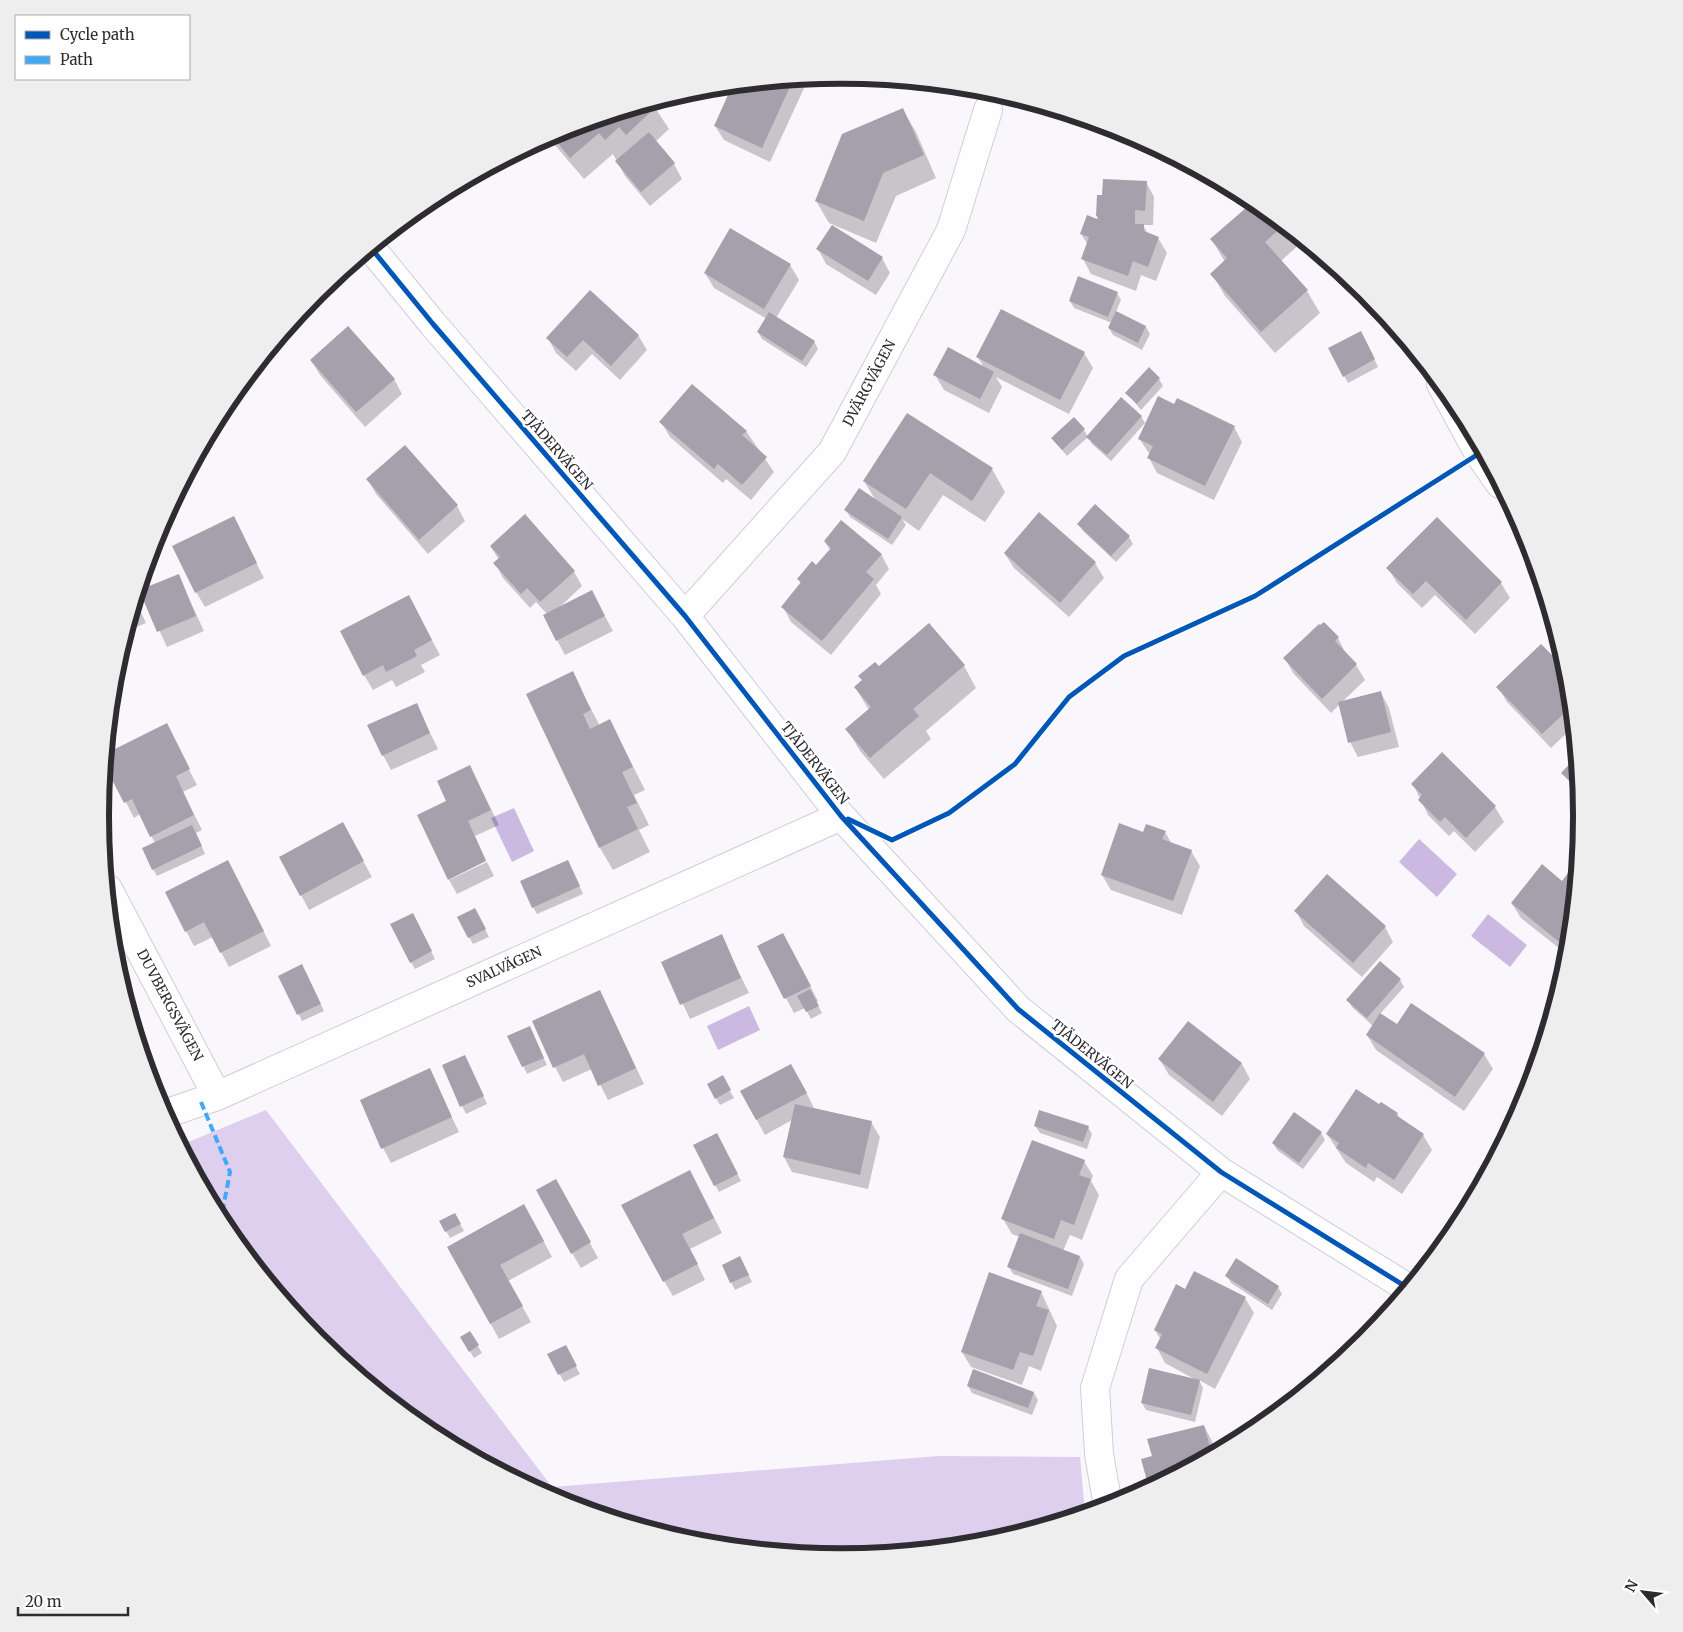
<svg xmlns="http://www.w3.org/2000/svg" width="1683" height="1632" viewBox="0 0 1683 1632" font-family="Merriweather,serif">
<rect width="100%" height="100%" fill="#f9f7fc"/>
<!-- forest -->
<path fill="#dfcfef" d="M266 1110 552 1487 938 1456 1080 1457 1085 1513 986 1543 841 1557 697 1543 558 1500 430 1432 317 1340 225 1227 181 1145Z"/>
<!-- water -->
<path fill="#ccb9e1" d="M514 808 534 851 512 862 491 818Z
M1419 839 1457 874 1437 897 1399 862Z
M1488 914 1527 945 1510 967 1471 936Z
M749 1006 760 1030 718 1050 707 1026Z"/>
<!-- shadow -->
<path fill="#0003" d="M803 79 806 84 770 162 724 140 715 126 733 86Z
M652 103 669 129 655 142 674 164 682 179 650 206 625 176 613 154 584 179 548 137 558 131Z
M903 110 916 132 936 178 896 196 876 243 829 223 816 201Z
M1146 182 1154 197 1153 225H1143L1148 234 1158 238 1167 253 1156 281 1141 275 1136 291 1091 274 1083 259 1088 245 1081 234 1097 220 1103 196Z
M1255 202 1303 241 1281 261 1307 291 1320 313 1275 353 1225 296 1212 274 1225 262 1212 240Z
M818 249 882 258 890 273 876 295 826 264Z
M790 265 799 280 776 318 814 341 818 349 806 367 762 339 758 332 767 319 714 288 705 273Z
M1117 293 1121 300 1116 312 1146 327 1150 334 1142 350 1113 335 1109 328 1112 323 1074 308 1070 301Z
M298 316 292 335 284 333Z
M638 335 647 350 620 380 592 354 576 371 556 353 548 338Z
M1365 340 1378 367 1348 383 1344 376Z
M1084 353 1093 368 1069 414 996 377 1002 387 989 413 944 390 935 375 984 368 978 357Z
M311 360 394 379 402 394 365 427 320 375Z
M1159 379 1163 386 1141 410 1127 393Z
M1175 406 1234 427 1242 442 1214 500 1157 473 1149 458 1150 455 1139 438Z
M908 414 992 469 1005 492 985 522 943 495 919 531 902 519 906 525 892 545 850 517 846 510 876 501 864 481Z
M1141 416 1145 423 1111 461 1092 444 1088 437 1067 456 1052 438 1084 430 1088 437Z
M661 422 746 431 774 472 751 500 726 479 723 483 670 437Z
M405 447 457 506 465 521 428 554 376 494 368 480Z
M1095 506 1129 537 1133 544 1116 562 1083 531 1079 524Z
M1040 514 1095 563 1104 578 1069 617 1014 568 1005 554Z
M233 517 264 578 205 607 196 592Z
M1437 518 1501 583 1510 598 1475 634 1435 595 1422 608 1397 583 1388 568Z
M825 542 881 554 889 569 876 585 881 594 831 655 791 622 783 607 801 584 798 579 816 567 830 550Z
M491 547 574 572 582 586 560 607H600L613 631 565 655 557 640 547 614 536 602 530 608 503 578 495 563 499 560Z
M178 575 204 631 167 647 141 591Z
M136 601 146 623 127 631Z
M417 612 440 655 421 665 425 672 396 687 392 680 373 690 364 675Z
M1324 623 1338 638 1346 654 1356 665 1365 680 1342 702 1381 693 1389 708 1399 747 1358 757 1350 742 1340 704 1331 713 1293 673 1285 658Z
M1563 656 1568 672 1574 726 1551 748 1507 702 1498 687 1557 662Z
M964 666 976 688 926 731 931 739 884 779 860 751 847 729 869 710 855 687 863 681 860 676 879 667Z
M572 673 600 726 610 721 645 790 634 795 649 825 639 830 650 852 613 870 600 848Z
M416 704 438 749 391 770 383 755Z
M166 725 197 785 183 792 202 830 196 833 205 854 157 876 153 869 155 843 140 814 134 818 106 763 107 754Z
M1442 754 1495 807 1504 822 1475 852 1454 831 1449 836 1428 815 1413 784Z
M1577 758 1580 793 1562 773Z
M470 767 499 825 475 836 486 860 448 878V801Z
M1165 832 1172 844 1191 851 1200 866 1182 915 1111 890 1102 875 1144 834Z
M351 839 372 877 309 910 301 895Z
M487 862 494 876 457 894 449 880Z
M572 869 583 894 537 914 533 907Z
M1569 874 1576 880 1569 956 1521 918 1512 904 1562 882Z
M1327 876 1385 927 1393 942 1362 977 1304 926 1296 911Z
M236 877 271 946 229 967 213 937 194 946 186 931Z
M479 917 489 937 473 944 469 937Z
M416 921 435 959 415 969 411 962Z
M721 936 749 993 690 1019 663 962Z
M758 947 791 949 818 1001 816 1002 822 1013 811 1019 805 1008 794 1013Z
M306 973 324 1011 302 1021 280 976Z
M1400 980 1404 987 1380 1014 1397 1025 1484 1054 1493 1069 1464 1111 1376 1050 1367 1035 1373 1026 1352 1007 1348 1000Z
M600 992 644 1084 608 1100 592 1069 563 1082 555 1067Z
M1188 1023 1242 1064 1250 1079 1222 1116 1169 1075 1160 1060Z
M533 1035 547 1065 527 1074 509 1036Z
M468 1063 487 1104 466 1114 443 1066Z
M429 1070 459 1132 391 1163 383 1148Z
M722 1077 734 1098 720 1105 708 1084Z
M800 1080 814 1108 871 1122 880 1137 868 1189 792 1172 784 1157 792 1120 765 1135 741 1091Z
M1380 1106 1397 1113 1400 1120 1423 1135 1432 1150 1402 1194 1377 1177 1374 1182 1346 1163 1327 1134Z
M1035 1126 1088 1127 1092 1134 1087 1149 1040 1133Z
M1321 1133 1325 1140 1303 1169 1277 1150 1273 1143Z
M720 1141 741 1181 719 1192 715 1185Z
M1084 1161 1093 1176 1091 1181 1099 1195 1082 1240 1070 1235 1063 1251 1080 1257 1084 1264 1072 1296 1013 1274 1009 1267 1020 1237 1012 1234 1003 1219Z
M690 1171 722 1233 690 1249 705 1280 673 1296 664 1281Z
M564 1195 598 1258 581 1268 572 1253Z
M455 1215 464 1231 450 1238 441 1222Z
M533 1221 552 1257 508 1281 531 1322 499 1339 449 1248Z
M744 1265 752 1282 735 1290 723 1266Z
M1227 1276 1278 1287 1282 1294 1272 1310 1231 1283Z
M1186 1290 1245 1298 1254 1313 1215 1389 1199 1380 1203 1388 1195 1422 1146 1410 1142 1403 1196 1380 1165 1363 1157 1348 1161 1340 1155 1330Z
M1041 1292 1057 1326 1041 1371 1029 1366 1022 1385 971 1367 962 1352Z
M470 1333 482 1353 474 1358 462 1338Z
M565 1347 580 1374 564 1382 549 1355Z
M968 1386 1034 1393 1038 1400 1032 1415 972 1393Z
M1204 1426 1212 1441 1215 1452 1150 1487 1153 1457Z"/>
<!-- building -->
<path fill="#a5a0ab" d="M793 80 762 148 714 126 732 86Z
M653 102 657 106 626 135 619 127 605 140 599 133 570 158 551 135Z
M903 108 924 155 883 173 864 221 815 201 842 134Z
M649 132 675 163 641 192 615 161Z
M1103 179 1147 181 1145 211 1135 210V224H1144V231L1159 237 1148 267 1133 261 1128 276 1081 259 1089 237 1080 234 1087 215 1097 219 1098 217 1096 216 1097 195H1102Z
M1254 201 1284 225 1265 242 1308 290 1261 332 1210 274 1227 258 1210 239Z
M832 225 883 257 868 281 816 249Z
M730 228 791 264 764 309 704 273Z
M1078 276 1118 292 1108 317 1069 301Z
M590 290 639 335 611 366 583 340 567 357 546 338Z
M1001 309 1085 352 1060 400 976 357Z
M1116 311 1146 326 1138 343 1108 328Z
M769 312 815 341 802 361 757 332Z
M348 326 395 379 356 412 310 360Z
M1361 331 1375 359 1343 377 1328 348Z
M948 347 994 372 980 399 933 375Z
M1149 367 1160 378 1137 404 1125 393Z
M692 384 747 431 742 435 767 457 742 485 718 464 714 469 659 422Z
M1158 396 1174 404 1177 398 1235 426 1205 486 1147 458 1153 446 1138 439Z
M1121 397 1142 416 1107 455 1086 437Z
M907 413 993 468 972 501 930 473 906 509 863 481Z
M1074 417 1085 429 1062 450 1051 438Z
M405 445 458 505 419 540 366 479Z
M859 488 902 517 888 539 844 510Z
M1095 504 1130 536 1111 556 1077 524Z
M1039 512 1096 562 1060 603 1004 553Z
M525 514 575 571 540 602 527 588 521 594 493 563 500 557 490 546Z
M234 516 257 563 195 593 172 546Z
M1437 517 1502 582 1466 620 1426 581 1413 594 1386 568Z
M841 520 882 554 866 572 874 579 822 641 781 607 801 582 797 579 812 561 816 565 831 548 824 541Z
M179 574 196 616 157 632 139 590Z
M592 590 605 616 556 641 543 615Z
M409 595 432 640 414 650 417 656 386 672 383 665 363 676 340 631Z
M1324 622 1339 637 1335 641 1357 664 1322 699 1283 658 1319 624 1320 625Z
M929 623 965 665 913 709 919 716 870 758 845 729 871 707 854 687 862 680 858 676 875 662 879 666Z
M1541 644 1557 660 1563 654 1568 672 1572 706 1542 734 1496 687Z
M573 671 591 710 583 714 590 729 610 719 633 767 622 772 637 803 627 807 638 829 599 848 526 694Z
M1381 691 1391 732 1348 743 1338 702Z
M417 703 430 733 382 756 367 725Z
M167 723 190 769 176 776 194 815 150 837 132 799 124 803 105 766 107 753Z
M1442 752 1496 806 1466 838 1445 817 1440 822 1418 800 1422 795 1411 784Z
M1577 756 1580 789 1579 790 1561 773Z
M470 765 491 810 468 821 486 861 448 880 417 815 446 801 437 781Z
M343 822 364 861 300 896 279 857Z
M1119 823 1143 832 1146 824 1166 831 1162 839 1192 850 1173 901 1101 875Z
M192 825 202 846 152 870 142 848Z
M228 860 264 931 220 953 204 922 185 932 165 892Z
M568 860 580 886 532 908 520 881Z
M1542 864 1562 881 1568 873 1576 879 1568 949 1511 903Z
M1327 874 1386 926 1353 963 1294 911Z
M475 908 486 929 468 938 457 917Z
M413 913 432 951 410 963 390 924Z
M783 933 811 986 784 999 757 946Z
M722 934 741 978 680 1005 661 962Z
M1380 961 1401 979 1367 1018 1346 1000Z
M302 964 321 1004 297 1015 278 976Z
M810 989 819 1006 806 1012 797 996Z
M600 990 636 1068 598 1086 584 1054 553 1068 532 1021Z
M1411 1003 1485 1053 1455 1097 1366 1035 1380 1013 1397 1024Z
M1188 1021 1242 1063 1213 1102 1158 1059Z
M530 1026 544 1058 522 1067 507 1036Z
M465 1055 484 1096 460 1107 442 1065Z
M791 1064 807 1093 756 1120 740 1091Z
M430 1068 452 1117 381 1149 360 1100Z
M723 1075 731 1090 715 1099 707 1084Z
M1356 1089 1379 1104 1381 1102 1398 1113 1396 1115 1424 1134 1394 1180 1368 1163 1366 1168 1336 1148 1339 1143 1326 1134Z
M795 1104 872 1121 860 1175 783 1157Z
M1039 1110 1089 1126 1083 1142 1034 1126Z
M1294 1112 1322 1132 1299 1163 1272 1143Z
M717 1133 738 1174 714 1186 693 1145Z
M1032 1140 1085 1160 1079 1175 1091 1179 1074 1225 1061 1220 1054 1239 1001 1219Z
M690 1170 714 1218 682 1234 698 1264 663 1282 621 1205Z
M556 1179 591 1242 571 1254 536 1190Z
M524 1204 544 1241 500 1265 523 1306 490 1324 447 1247Z
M455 1213 461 1224 445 1232 439 1221Z
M1020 1233 1080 1256 1068 1289 1007 1267Z
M740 1256 749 1275 730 1283 722 1265Z
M1236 1258 1279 1286 1268 1304 1225 1276Z
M1194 1271 1246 1297 1207 1374 1155 1348 1162 1334 1154 1330 1176 1284 1185 1289Z
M989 1272 1042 1291 1036 1306 1049 1310 1033 1356 1020 1352 1013 1370 961 1352Z
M470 1331 479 1345 469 1352 460 1337Z
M566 1345 577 1366 558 1375 547 1354Z
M1149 1368 1200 1380 1191 1415 1141 1403Z
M973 1369 1034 1392 1028 1408 967 1386Z
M1204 1425 1212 1454 1149 1488 1141 1459 1152 1456 1147 1439Z"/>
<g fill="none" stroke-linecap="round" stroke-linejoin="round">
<defs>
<path id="street" d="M371 248 433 324 685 616 841 816 1018 1009 1221 1172 1408 1288
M1441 384 1479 454 1500 484
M685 616 832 452 951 230 988 110
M108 889 217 1096
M165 1114 217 1096 841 816
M1108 1506 1099 1454 1095 1388 1129 1279 1221 1172"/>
</defs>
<!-- street casing -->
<use href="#street" stroke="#d0ced2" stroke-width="30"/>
<!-- street -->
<use href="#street" stroke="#fefeff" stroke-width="28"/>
<!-- quiet -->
<path stroke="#3fa9f5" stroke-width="4" stroke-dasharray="8 4" stroke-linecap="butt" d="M201 1102 230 1172 221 1219"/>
<defs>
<path id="cycleway" d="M371 248 433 324 685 616 841 816 1018 1009 1221 1172 1408 1288
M848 819 892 840 949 813 1015 764 1069 697 1124 656 1255 596 1483 451"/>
</defs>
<!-- cycleway casing -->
<use href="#cycleway" stroke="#fff" stroke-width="8"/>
<!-- cycleway -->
<use href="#cycleway" stroke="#0057b8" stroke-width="5"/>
</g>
<g text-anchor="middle" stroke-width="5" stroke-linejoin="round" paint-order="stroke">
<!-- street labels -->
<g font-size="14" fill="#2e2c30" stroke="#fff">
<text transform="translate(869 383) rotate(-62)" y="5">DVÄRGVÄGEN</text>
<text transform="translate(557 450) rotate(49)" y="5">TJÄDERVÄGEN</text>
<text transform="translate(815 763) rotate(52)" y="5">TJÄDERVÄGEN</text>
<text transform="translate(504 967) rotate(-24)" y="5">SVALVÄGEN</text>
<text transform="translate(170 1005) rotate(62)" y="5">DUVBERGSVÄGEN</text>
<text transform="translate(1092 1054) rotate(39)" y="5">TJÄDERVÄGEN</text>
</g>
</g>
<!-- crop -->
<path d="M0 0H1683V1632H0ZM109 816a732 732 0 1 1 1464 0a732 732 0 1 1-1464 0Z" fill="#eee" fill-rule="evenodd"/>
<path fill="none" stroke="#2e2c30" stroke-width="6" d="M109 816a732 732 0 1 1 1464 0a732 732 0 1 1-1464 0Z"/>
<!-- legend -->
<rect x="15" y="15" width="175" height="65" fill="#ffffff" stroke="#ababac"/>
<rect x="25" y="31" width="25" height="8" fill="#0057b8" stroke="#ababac"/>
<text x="60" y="40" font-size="15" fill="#2e2c30">Cycle path</text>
<rect x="25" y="56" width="25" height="8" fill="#3fa9f5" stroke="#ababac"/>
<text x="60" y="65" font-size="15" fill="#2e2c30">Path</text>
<!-- north arrow -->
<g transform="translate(1643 1592) rotate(298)" stroke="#ffffff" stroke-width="4" paint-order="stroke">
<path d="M0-4L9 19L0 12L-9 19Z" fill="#2e2c30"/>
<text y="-8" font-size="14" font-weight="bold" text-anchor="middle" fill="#2e2c30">N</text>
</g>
<!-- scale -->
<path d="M18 1607v8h110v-8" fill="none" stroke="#2e2c30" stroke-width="2.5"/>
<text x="25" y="1607" font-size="15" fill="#2e2c30" stroke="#ffffff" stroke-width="4" paint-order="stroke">20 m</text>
</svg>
